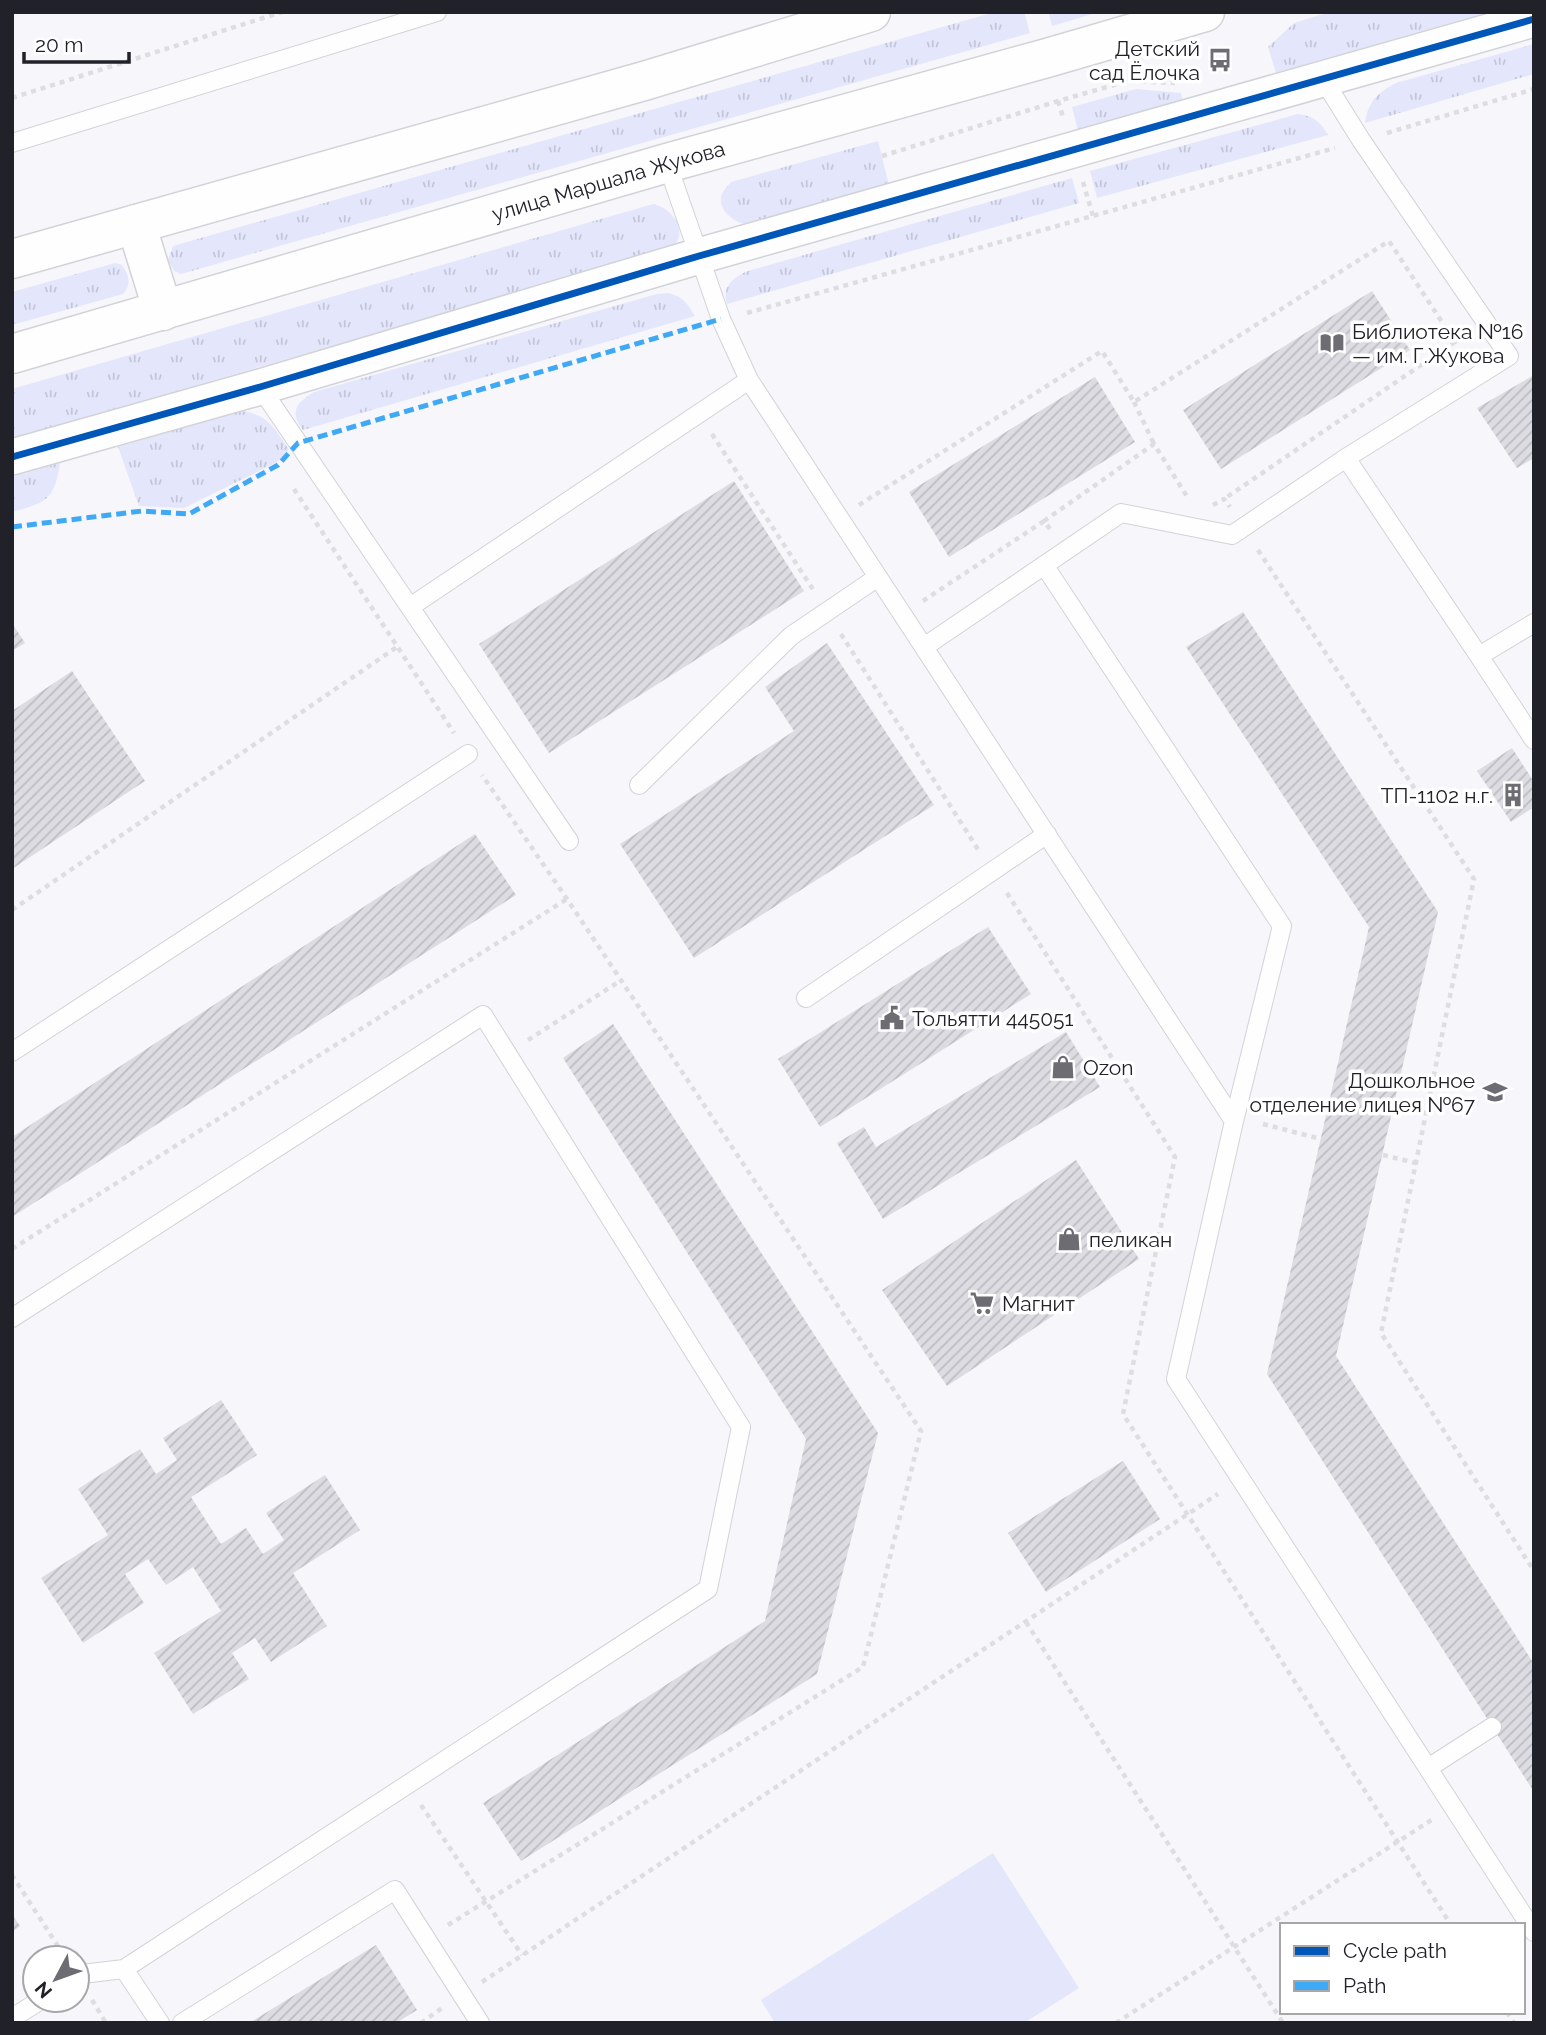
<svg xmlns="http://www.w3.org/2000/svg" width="1546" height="2035" viewBox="0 0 1546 2035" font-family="Raleway,sans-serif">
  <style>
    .grass { fill: url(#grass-tufts) }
    .pitch { fill: #e4e7fc }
    .building { fill: url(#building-hatch) }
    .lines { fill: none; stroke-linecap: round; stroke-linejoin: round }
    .lane-casing { stroke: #d2d3d8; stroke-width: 20 }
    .street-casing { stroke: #d2d3d8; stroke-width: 38 }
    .primary-casing { stroke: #d2d3d8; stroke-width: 41 }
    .path { stroke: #dedee1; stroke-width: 4.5; stroke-dasharray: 5 5; stroke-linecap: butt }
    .lane { stroke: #fefefe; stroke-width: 18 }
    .street { stroke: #fefefe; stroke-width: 35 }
    .primary { stroke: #fefefe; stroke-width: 38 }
    .quiet { stroke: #3fa9f5; stroke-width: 5; stroke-dasharray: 10 5; stroke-linecap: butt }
    .cycleway-casing { stroke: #fff; stroke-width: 11 }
    .cycleway { stroke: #0057b8; stroke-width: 7 }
    .labels { text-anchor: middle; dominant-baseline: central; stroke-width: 7; stroke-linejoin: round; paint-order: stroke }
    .poi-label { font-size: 21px; fill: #212229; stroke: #fff; text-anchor: start }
    .street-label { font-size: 21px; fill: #212229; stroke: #fff }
  </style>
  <defs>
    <pattern id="grass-tufts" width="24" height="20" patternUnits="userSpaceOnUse" patternTransform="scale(1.75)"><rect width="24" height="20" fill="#e4e7fc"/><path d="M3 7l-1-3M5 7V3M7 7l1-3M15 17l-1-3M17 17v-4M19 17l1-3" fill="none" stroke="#c3c6d8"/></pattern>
    <pattern id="building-hatch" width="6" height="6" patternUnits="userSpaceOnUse" patternTransform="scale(1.75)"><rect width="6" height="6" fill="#dcdce2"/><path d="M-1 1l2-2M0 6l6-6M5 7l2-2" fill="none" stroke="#bcbcc2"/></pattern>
  </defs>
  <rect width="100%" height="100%" fill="#f6f6fb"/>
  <path class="grass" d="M995,12H1024L1030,33L181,274L174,271L168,260L173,246Z
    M1048,12H1099L1052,26Z
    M1330,12H1489L1276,73L1268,47L1294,23Z
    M1534,44V74L1365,123C1368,102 1377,93 1396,83Z
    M1136,89L1181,93L1183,101L1078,131L1072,107Z
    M1298,114C1313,116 1320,121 1328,135L1097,198L1090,171Z
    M878,141L889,185L749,225C735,224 714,208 723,192C725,188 729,185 731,182Z
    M1072,178L1079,203L727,304C722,287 731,280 745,272Z
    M653,204C673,208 691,234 670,249L12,438V389Z
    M115,263L122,265C129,275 132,284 123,294L12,325V292Z
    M669,293C683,297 688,304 695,316L303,430C289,412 296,403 314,392L657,294Z
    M238,411C266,412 275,428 289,450L277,462L184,508L139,506L118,447Z
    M60,463C54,501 47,502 12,512V477Z"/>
  <path class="pitch" d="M993,1853L1079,1988L1024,2023H775L761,2000Z"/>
  <path class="building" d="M1372,291L1410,350L1221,469L1183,410Z
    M1534,375V458L1517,468L1477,408Z
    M1095,377L1135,442L949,557L909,492Z
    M734,481L804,591L549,753L479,644Z
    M1243,612L1438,912L1336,1356L1534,1664V1792L1267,1374L1369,927L1186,647Z
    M12,623L25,643L12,651Z
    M827,643L934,805L694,958L620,844L794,731L765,687Z
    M72,671L145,781L12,869V711Z
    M1512,748L1534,782V807L1511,822L1477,771Z
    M475,834L516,895L12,1217V1137Z
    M988,927L1031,994L820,1127L778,1059Z
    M613,1024L878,1433L817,1674L521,1861L483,1803L765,1621L806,1439L563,1058Z
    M1066,1032L1100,1087L883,1219L837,1143L864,1127L876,1147Z
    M1076,1160L1139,1259L947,1386L882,1290Z
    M221,1400L257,1455L191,1497L221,1544L246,1528L263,1554L284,1540L266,1513L325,1475L360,1530L293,1573L327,1626L271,1662L255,1638L232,1653L249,1679L193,1714L154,1653L221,1611L193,1567L166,1585L148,1559L125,1574L144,1603L83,1643L41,1578L108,1535L78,1489L140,1449L156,1474L177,1460L163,1438Z
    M1123,1461L1160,1519L1046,1592L1008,1533Z
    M12,1914L20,1926L12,1932Z
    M376,1945L417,2010L396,2023H249Z"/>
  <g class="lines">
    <g class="lane-casing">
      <path id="lane" d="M1323,79L1361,140L1509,356L1346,458L1479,656
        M12,143L437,12
        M667,163L721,319L749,380L1234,1121
        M260,387L569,841
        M1044,565L1282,926L1234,1121L1176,1379L1534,1932
        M410,607L749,380
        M1534,623L1479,656L1534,740
        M924,647L1121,513L1232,535L1346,458
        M639,785L791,636L878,577
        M806,998L1047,834
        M12,1052L468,754
        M12,1318L483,1015L741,1427L708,1589L124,1969L82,1974L77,1977
        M1428,1768L1492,1727
        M124,1969L160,2023
        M12,2018L41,2000
        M182,2023L395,1890L480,2023"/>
    </g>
    <g class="street-casing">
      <path id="street" d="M12,457L260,387L699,256L1534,19"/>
    </g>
    <g class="primary-casing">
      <g id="primary">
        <path d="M136,224L163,311"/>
        <path d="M12,259L644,81L871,12"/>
        <path id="s1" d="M12,354L667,163L1047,58L1205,12"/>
      </g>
    </g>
    <path class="path" d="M12,98L282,12
      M1058,101L1063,117
      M1387,133L1534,89
      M882,156L1058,101L1128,81L1175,83
      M1083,182L1093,216
      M747,313L1335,148
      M1134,402L1154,444
      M712,434L814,591
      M294,489L454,733
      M859,505L1102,351L1134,402L1389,241L1455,342L1224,499
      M1213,505L1224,499L1230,507
      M1044,521L1154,444L1188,498
      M1258,550L1474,879L1381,1333L1534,1571
      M923,601L1044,521L1050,529
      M841,634L979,851
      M1007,893L1175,1157L1123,1414L1451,1925
      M12,910L397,647
      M528,1040L620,981
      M1263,1124L1321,1139
      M1383,1155L1416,1163
      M12,1249L567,899
      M1026,1622L1283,2023
      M421,1805L522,1955
      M12,1875L63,1954
      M448,1925L863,1667L921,1431L567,899L482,775
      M482,1982L1218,1494
      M92,2000L106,2023
      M1507,2012L1514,2023
      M421,2023L442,2008
      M1116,2023L1433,1819"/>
    <use href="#lane" class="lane"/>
    <use href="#street" class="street"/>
    <use href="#primary" class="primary"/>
    <path class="quiet" d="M12,527L142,511L189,514L278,465L298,443L721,319"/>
    <g class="cycleway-casing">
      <path id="cycleway" d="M12,457L260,387L699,256L1534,19"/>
    </g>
    <use href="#cycleway" class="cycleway"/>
  </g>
  <defs>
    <g id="bus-bare" transform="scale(1.89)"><path d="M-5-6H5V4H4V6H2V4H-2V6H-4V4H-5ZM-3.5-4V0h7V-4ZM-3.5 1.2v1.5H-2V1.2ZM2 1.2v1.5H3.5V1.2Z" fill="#6c6c72" stroke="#fff" stroke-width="2.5" paint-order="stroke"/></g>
    <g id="library-bare" transform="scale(1.89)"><path d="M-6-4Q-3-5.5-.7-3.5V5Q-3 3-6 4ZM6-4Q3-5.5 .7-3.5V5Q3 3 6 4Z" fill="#6c6c72" stroke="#fff" stroke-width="2.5" paint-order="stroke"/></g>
    <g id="building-bare" transform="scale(1.89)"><path d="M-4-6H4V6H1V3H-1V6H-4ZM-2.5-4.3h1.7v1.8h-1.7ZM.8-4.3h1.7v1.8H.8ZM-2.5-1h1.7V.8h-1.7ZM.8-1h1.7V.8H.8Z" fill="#6c6c72" stroke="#fff" stroke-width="2.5" paint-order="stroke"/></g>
    <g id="civic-bare" transform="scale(1.89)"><path d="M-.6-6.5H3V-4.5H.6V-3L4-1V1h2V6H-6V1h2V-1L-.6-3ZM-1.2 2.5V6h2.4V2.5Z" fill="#6c6c72" stroke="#fff" stroke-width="2.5" paint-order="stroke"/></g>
    <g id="shop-bare" transform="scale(1.89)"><path d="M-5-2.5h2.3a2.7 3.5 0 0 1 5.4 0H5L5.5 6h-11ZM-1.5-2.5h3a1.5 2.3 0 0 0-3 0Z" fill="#6c6c72" stroke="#fff" stroke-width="2.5" paint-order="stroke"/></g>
    <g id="school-bare" transform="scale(1.89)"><path d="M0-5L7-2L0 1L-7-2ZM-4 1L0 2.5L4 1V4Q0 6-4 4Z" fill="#6c6c72" stroke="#fff" stroke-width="2.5" paint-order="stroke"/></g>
    <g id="supermarket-bare" transform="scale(1.89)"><path d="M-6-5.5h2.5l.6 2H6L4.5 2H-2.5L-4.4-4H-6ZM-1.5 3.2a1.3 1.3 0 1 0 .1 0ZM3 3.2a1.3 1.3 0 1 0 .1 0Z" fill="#6c6c72" stroke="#fff" stroke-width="2.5" paint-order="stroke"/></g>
  </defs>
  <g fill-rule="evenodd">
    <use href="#bus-bare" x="1220" y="60"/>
    <use href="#library-bare" x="1332" y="343"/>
    <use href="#building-bare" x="1513" y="795"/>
    <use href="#civic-bare" x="892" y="1018"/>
    <use href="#shop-bare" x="1063" y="1067"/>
    <use href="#school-bare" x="1495" y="1092"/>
    <use href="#shop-bare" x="1069" y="1239"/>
    <use href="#supermarket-bare" x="982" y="1303"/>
  </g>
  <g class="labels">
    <g class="poi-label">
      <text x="1200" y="48" text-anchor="end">Детский<tspan x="1200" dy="24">сад Ёлочка</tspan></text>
      <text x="1352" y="331">Библиотека №16<tspan x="1352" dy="24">— им. Г.Жукова</tspan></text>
      <text x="1493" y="795" text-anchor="end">ТП-1102 н.г.</text>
      <text x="912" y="1018">Тольятти 445051</text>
      <text x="1083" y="1067">Ozon</text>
      <text x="1475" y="1080" text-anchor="end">Дошкольное<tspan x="1475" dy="24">отделение лицея №67</tspan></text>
      <text x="1089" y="1239">пеликан</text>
      <text x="1002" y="1303">Магнит</text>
    </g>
    <g class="street-label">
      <text stroke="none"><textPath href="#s1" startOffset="621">улица Маршала Жукова</textPath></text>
    </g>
  </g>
  <rect width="1546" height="2035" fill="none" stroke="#212229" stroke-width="28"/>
  <rect x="1280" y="1923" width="245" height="91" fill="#ffffff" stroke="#a6a7a9" stroke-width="2"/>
  <rect x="1294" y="1946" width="35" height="10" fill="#0057b8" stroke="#a6a7a9" stroke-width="2"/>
  <text x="1343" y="1958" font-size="21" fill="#212229">Cycle path</text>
  <rect x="1294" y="1981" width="35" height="10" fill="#3fa9f5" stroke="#a6a7a9" stroke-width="2"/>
  <text x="1343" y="1993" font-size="21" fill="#212229">Path</text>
  <g transform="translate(56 1979) rotate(229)"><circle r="33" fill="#ffffff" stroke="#a6a7a9" stroke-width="2"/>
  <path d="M0-5L12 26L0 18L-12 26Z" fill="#6c6c72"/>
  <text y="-10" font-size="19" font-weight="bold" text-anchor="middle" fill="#212229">N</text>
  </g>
  <path d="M24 52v10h105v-10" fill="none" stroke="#212229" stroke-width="3.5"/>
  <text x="35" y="52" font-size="21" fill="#212229" stroke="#ffffff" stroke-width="5" paint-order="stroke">20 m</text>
</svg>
